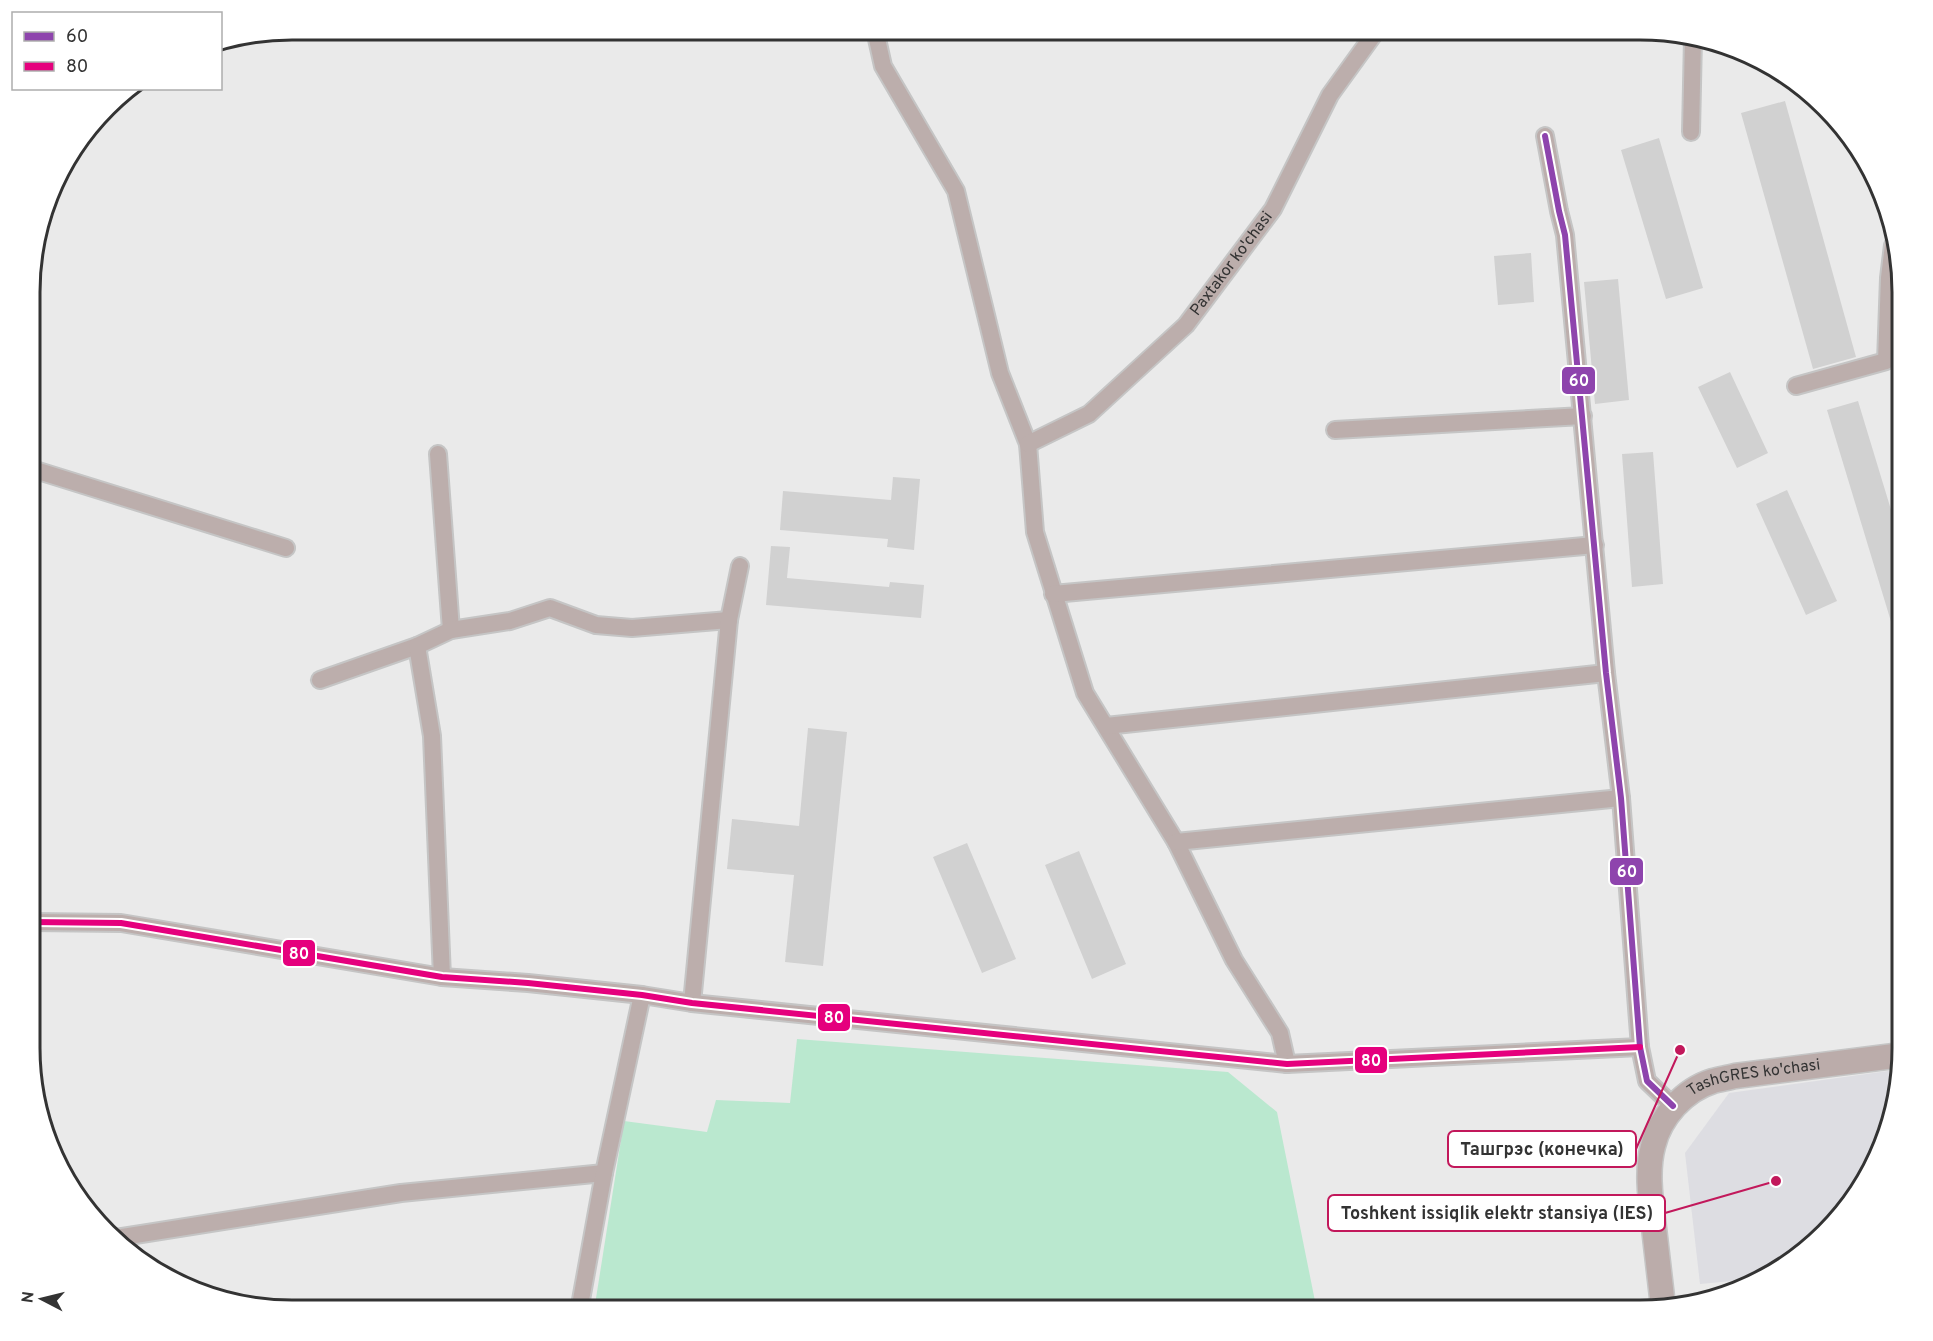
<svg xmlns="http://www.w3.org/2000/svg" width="1933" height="1341" viewBox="0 0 1933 1341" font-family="Overpass,sans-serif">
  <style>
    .built { fill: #dddde2 }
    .green { fill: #bae8cf }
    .building { fill: #d1d1d1 }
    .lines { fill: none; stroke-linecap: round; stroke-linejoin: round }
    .minor-casing { stroke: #c5c5c5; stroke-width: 20 }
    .secondary-casing { stroke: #c5c5c5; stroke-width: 27 }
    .minor { stroke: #bcaeac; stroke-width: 16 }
    .secondary { stroke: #bbacaa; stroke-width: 24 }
    .bus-1-casing { stroke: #fff; stroke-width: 10 }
    .bus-2-casing { stroke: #fff; stroke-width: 10 }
    .bus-1 { stroke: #8e44ad; stroke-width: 6 }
    .bus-2 { stroke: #e5007d; stroke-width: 6 }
    .labels { text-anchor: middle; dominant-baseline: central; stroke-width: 4.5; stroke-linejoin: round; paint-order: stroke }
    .street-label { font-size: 16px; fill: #333; stroke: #fff }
    .rim { fill: none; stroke: #333; stroke-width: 3 }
    .leader { fill: none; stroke: #c2185b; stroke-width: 2 }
    .callout-dot { fill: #c2185b; stroke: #fff; stroke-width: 2 }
    .callout { fill: #fff; stroke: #c2185b; stroke-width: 2 }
    .callout-label { font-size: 18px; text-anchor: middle; font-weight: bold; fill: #333 }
    .line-badge { stroke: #fff; stroke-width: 2 }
    .badge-label { font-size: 16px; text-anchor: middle; font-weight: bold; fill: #fff }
  </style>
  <rect width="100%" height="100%" fill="#eaeaea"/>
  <path class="built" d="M1902,1069L1889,1133L1849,1208L1765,1278L1700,1284L1685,1153L1729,1093Z"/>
  <path class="green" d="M797,1039L1228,1072L1277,1112L1317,1311H594L624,1121L707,1132L716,1100L790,1103Z"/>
  <path class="building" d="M1785,101L1856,357L1813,369L1741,113Z
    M1659,138L1703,288L1666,299L1621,150Z
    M1531,253L1534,302L1498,305L1494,256Z
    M1618,279L1629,400L1595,404L1584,282Z
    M1730,372L1768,453L1737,468L1698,387Z
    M1858,401L1902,546V647L1899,648L1827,410Z
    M1653,452L1663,584L1632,587L1622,454Z
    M893,477L920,479L914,550L887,547L888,539L780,530L783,491L891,500Z
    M1787,490L1837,601L1806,615L1756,504Z
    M771,546L790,547L787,578L889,587L890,582L924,585L921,618L766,605Z
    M808,728L847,732L823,966L785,962L794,875L727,869L732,819L799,826Z
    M967,843L1016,959L982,973L933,857Z
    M1079,851L1126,964L1092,979L1045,865Z"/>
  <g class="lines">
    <g class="minor-casing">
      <g id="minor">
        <path d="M875,30L883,66L956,191L1000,373L1028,444L1035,532L1085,693L1176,842L1234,960L1280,1033L1287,1064"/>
        <path d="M1691,132L1693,38"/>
        <path d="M1545,136L1559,211L1565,235L1606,673L1621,798L1640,1047L1647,1081L1673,1106"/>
        <path d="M1796,386L1886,361L1889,278L1893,245"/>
        <path d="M1335,430L1583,416"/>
        <path id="s1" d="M1028,444L1089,414L1186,325L1273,209L1330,95L1377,30"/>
        <path d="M438,454L451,630"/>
        <path d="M32,469L286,548"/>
        <path d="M1053,594L1595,545"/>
        <path d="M320,680L417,646"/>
        <path d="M1106,726L1606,673"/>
        <path d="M1176,842L1621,798"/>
        <path d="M32,922L121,923L442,977L528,983L642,995L692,1003L1287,1064L1640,1047"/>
        <path d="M442,977L432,736L417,646L451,630L510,621L550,608L596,625L632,628L729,620"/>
        <path d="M692,1003L729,620L740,566"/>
        <path d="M116,1238L401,1193L604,1173"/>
        <path d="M579,1311L604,1173L642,995"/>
      </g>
    </g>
    <g class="secondary-casing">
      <g id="secondary">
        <path id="s2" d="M1663,1306C1660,1280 1657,1254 1654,1228C1651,1202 1646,1172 1653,1146C1660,1117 1684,1090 1713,1081C1720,1079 1728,1078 1735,1076L1902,1055"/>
      </g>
    </g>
    <use href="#minor" class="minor"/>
    <use href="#secondary" class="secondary"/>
    <g class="bus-1-casing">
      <path id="bus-1" d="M1545,136L1559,211L1565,235L1606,673L1621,798L1640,1047L1647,1081L1673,1106"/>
    </g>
    <g class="bus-2-casing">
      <path id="bus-2" d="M32,922L121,923L442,977L528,983L642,995L692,1003L1287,1064L1640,1047"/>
    </g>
    <use href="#bus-1" class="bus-1"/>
    <use href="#bus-2" class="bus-2"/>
  </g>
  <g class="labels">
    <g class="street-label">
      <text stroke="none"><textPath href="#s1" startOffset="276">Paxtakor ko'chasi</textPath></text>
      <text stroke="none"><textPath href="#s2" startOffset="294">TashGRES ko'chasi</textPath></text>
    </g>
  </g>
  <path d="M0 0H1933V1341H0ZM292 40H1640A252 252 0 0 1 1892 292V1048A252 252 0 0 1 1640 1300H292A252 252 0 0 1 40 1048V292A252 252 0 0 1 292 40Z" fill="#fff" fill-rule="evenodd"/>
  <path class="rim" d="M292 40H1640A252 252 0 0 1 1892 292V1048A252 252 0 0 1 1640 1300H292A252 252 0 0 1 40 1048V292A252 252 0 0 1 292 40Z"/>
  <path class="leader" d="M1680 1050L1636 1149M1776 1181L1665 1213"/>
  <g class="callout-dot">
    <circle cx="1680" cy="1050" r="6"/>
    <circle cx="1776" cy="1181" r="6"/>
  </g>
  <g class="callout">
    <rect x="1448" y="1131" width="188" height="36" rx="6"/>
    <rect x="1328" y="1195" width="337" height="36" rx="6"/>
  </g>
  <g class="callout-label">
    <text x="1542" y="1155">Ташгрэс (конечка)</text>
    <text x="1497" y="1219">Toshkent issiqlik elektr stansiya (IES)</text>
  </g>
  <g class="line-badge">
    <rect x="1561" y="366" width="35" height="29" rx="6" fill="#8e44ad"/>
    <rect x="1609" y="857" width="35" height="29" rx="6" fill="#8e44ad"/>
    <rect x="282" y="939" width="34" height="28" rx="6" fill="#e5007d"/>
    <rect x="817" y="1003" width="34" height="29" rx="6" fill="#e5007d"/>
    <rect x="1354" y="1046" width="34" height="28" rx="6" fill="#e5007d"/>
  </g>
  <g class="badge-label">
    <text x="1579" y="386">60</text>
    <text x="1627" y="877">60</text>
    <text x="299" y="959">80</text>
    <text x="834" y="1023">80</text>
    <text x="1371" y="1066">80</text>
  </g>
  <rect x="12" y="12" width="210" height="78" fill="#ffffff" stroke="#adadad" stroke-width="1.5"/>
  <rect x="24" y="32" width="30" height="9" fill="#8e44ad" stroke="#adadad" stroke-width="1.5"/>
  <text x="66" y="42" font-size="18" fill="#333333">60</text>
  <rect x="24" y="62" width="30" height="9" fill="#e5007d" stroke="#adadad" stroke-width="1.5"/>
  <text x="66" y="72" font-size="18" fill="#333333">80</text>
  <g transform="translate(42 1299) rotate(277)" stroke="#ffffff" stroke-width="4.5" paint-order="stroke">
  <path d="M0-4.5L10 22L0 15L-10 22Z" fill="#333333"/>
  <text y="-9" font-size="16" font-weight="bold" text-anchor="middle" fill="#333333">N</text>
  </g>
</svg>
